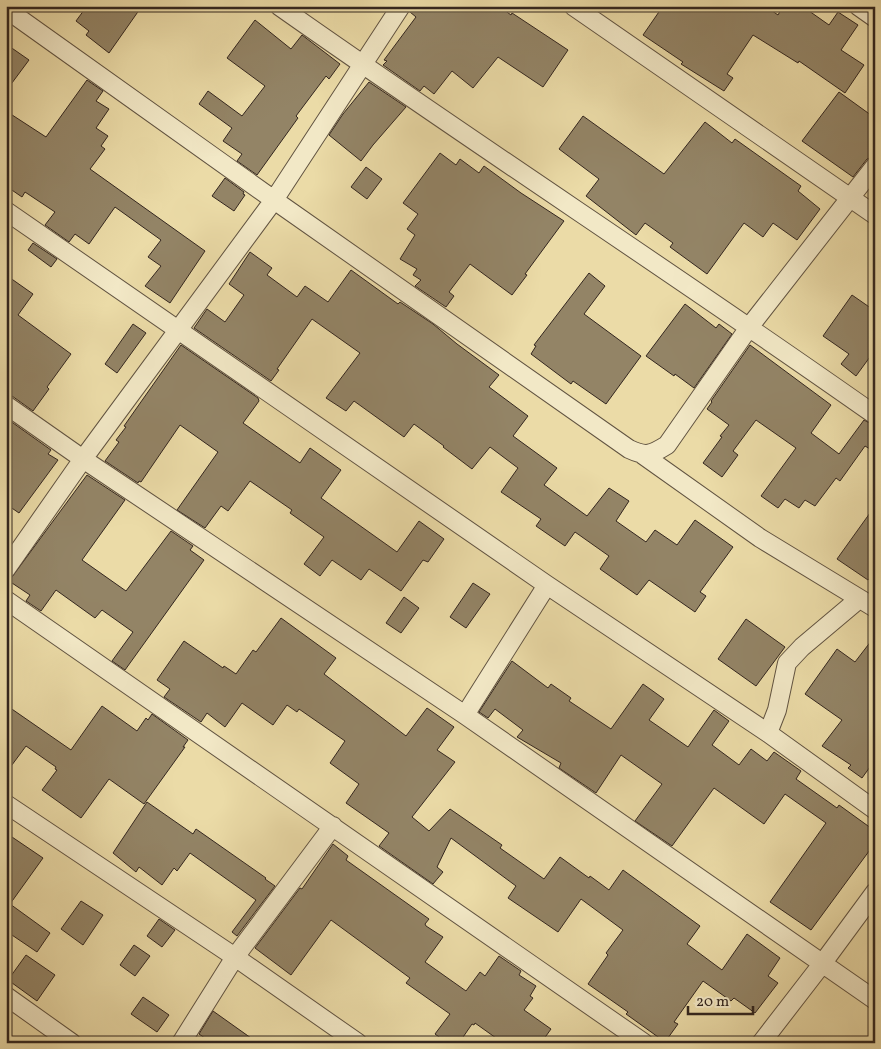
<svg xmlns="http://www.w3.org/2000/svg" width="881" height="1049" viewBox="0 0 881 1049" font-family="Vollkorn,serif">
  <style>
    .building { fill: #938466; stroke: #33261f }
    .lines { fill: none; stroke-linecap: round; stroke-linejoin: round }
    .minor-casing { stroke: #615341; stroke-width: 20 }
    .minor { stroke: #f2e8c6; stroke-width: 18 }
  </style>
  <rect width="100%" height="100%" fill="#ebdba7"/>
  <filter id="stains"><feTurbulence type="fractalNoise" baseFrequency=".004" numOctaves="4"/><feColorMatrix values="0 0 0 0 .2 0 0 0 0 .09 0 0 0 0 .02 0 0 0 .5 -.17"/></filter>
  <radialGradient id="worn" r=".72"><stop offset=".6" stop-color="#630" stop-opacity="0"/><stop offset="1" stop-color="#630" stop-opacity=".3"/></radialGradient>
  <path class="building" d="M87,6H142L109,53L86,35L89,31L76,21Z
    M412,6H499L511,15L512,13L568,50L543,87L498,57L473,88L452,71L434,94L424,86L420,91L383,65L387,61L384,60L416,17L410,12Z
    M663,6H765L778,15L783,6H802L829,25L838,12L858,25L841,50L864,65L845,93L799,61L798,63L753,35L727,74L733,78L724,91L681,64L683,62L643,35Z
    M255,20L291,49L302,35L340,64L329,79L326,76L296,116L298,118L257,175L237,161L242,154L223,141L232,128L199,104L208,91L242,116L265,86L227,58Z
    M6,44L29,60L6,91Z
    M87,80L103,91L96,101L109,109L96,128L108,136L101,146L105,149L90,169L205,251L170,303L145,286L161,266L148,257L161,240L115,207L89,244L75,234L69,242L45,225L55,212L25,192L22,197L6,186V111L46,137Z
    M369,82L406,107L373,145L361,161L329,135L343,114Z
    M839,92L875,118V156L867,159L853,177L802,141Z
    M583,116L664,174L705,122L732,143L735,139L801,186L798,191L820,209L797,240L773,223L763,237L744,223L707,274L670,247L673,243L645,223L636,235L586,196L599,179L559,149Z
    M440,153L456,165L460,159L479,173L484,166L521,193L564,221L525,274L527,275L512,295L470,264L449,292L454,296L446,307L415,286L421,280L413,275L417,269L400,259L415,235L407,229L418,214L403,203Z
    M366,167L382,179L367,199L351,187Z
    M225,178L244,192L243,194L245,195L234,211L212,196Z
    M33,243L57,259L51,267L28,250Z
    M250,252L272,268L267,275L297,297L305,286L328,302L351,270L398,304L400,302L433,324L457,344L499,375L489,387L528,416L513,436L557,468L544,485L587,516L609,488L629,501L616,521L646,542L655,530L677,545L695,520L733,547L700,592L706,596L695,612L649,580L637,595L600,569L609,556L575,532L565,546L536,526L541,519L501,492L518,468L490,447L472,469L443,447L444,446L414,424L404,437L354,401L346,411L326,398L360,353L312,319L277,369L279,370L271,381L194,328L207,309L225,322L244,295L229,284Z
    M589,273L605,286L584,314L641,356L606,404L573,381L571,384L531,354L536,346L534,345Z
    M6,275L33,294L18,315L71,354L47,387L49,389L33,411L12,396L6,394Z
    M852,295L875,311V350L856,376L841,364L849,354L823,336Z
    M685,304L716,328L719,324L732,334L694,388L675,374L674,376L646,356Z
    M133,324L146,333L117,373L105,364Z
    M181,345L258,398L259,401L243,423L300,463L310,448L341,470L321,498L397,552L419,521L444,539L428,562L423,560L401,591L369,569L361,580L332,560L320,576L304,564L324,537L290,513L292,510L250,481L228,511L221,506L205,528L177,510L218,452L180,425L141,482L139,481L138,483L105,461L119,442L116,440L126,427L124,426Z
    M750,345L831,405L811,433L839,454L864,420L875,426V452L865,446L840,481L836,478L815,506L805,500L799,508L785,499L778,508L761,496L796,448L756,420L733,451L738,455L722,477L703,463L722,437L720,436L729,425L707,409L712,402L711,401Z
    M6,418L51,450L48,454L58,460L19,513L6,504Z
    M87,475L125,500L82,560L126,591L171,531L193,546L190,550L204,560L125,670L112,661L133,632L102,610L95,618L56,590L41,611L26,601L30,595L9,581Z
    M875,506V572L868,580L837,559Z
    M473,583L490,594L466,628L450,617Z
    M404,597L419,608L401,633L386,623Z
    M281,618L336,658L324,674L406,736L427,708L454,727L437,750L455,762L412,817L429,831L450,809L502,845L500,848L544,879L560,857L589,878L590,876L609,890L623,870L700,926L687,944L722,970L747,934L780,958L768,976L778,983L755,1013L734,998L731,1001L703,981L674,1022L678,1024L665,1042L626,1014L628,1012L588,984L608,955L606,953L623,930L581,899L558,932L508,898L516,886L451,838L437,867L443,872L433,884L379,846L389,833L346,803L359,784L330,763L345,741L299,709L297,712L287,705L273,725L242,703L225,727L207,713L201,722L164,697L170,689L157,680L184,641L223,668L224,666L236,674L253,650L256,652Z
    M746,619L785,647L756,686L718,659Z
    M875,636V760L862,778L848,768L851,765L822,746L842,720L805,694L837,649L855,662Z
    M512,661L548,688L551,684L571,698L569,701L611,729L643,684L664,699L649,720L688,747L714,710L729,721L712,745L739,765L751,749L767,761L774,752L801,771L796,779L837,808L839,805L875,831V843L811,930L770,902L826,823L785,794L764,824L714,788L672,846L635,821L662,784L621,755L596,793L559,768L561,763L517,737L523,730L495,709L488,718L479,712Z
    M6,705L71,750L102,706L137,731L146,718L148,720L152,714L188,740L183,747H185L144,804L109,779L81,818L42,790L57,770L55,769L56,767L26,746L6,773Z
    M147,802L193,834L196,829L266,878L265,879L275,886L237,936L232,932L256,900L190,853L177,871L174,868L162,885L139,867L136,872L113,853Z
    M12,837L43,858L10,904L50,933L37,952L6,931V845Z
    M333,844L348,856L346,860L429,919L425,924L426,926L443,937L425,962L466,991L480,972L485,976L499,956L521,971L519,975L536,986L530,996L533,998L524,1010L551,1029L541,1043H503L475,1023L474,1025L472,1024L459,1043H447L435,1034L450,1014L406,983L410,978L331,920L291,975L255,948L300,888L302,889Z
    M81,901L103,915L83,945L61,929Z
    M159,919L175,930L162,947L147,936Z
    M134,945L150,956L135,976L120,965Z
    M26,955L55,975L37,1001L8,980Z
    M143,997L169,1015L157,1032L131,1014Z
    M213,1011L258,1043H212L199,1034Z"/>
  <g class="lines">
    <g class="minor-casing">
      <path id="minor" d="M279,6C476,145 678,276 875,415
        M573,6L875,215
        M858,6L875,18
        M6,9L274,200L629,449C646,457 651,455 667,445L750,326L875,166
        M6,211L547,585L768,733L875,810
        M6,405L83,459L465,715L875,1000
        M643,455L760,538L875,608
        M6,569L83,459L274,200L401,6
        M6,600L644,1043
        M465,715L547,585
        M768,733L777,710L787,663L802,647L859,599
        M6,804L235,957L358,1043
        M6,996L72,1043
        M181,1043L235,957L333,826
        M761,1043L822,964L875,892"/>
    </g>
    <use href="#minor" class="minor"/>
  </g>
  <rect width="881" height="1049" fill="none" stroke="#ebdba7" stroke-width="25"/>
  <rect x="8" y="8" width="866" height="1034" fill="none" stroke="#33261f" stroke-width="2.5"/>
  <rect x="12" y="12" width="856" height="1024" fill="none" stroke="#33261f"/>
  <path d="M688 1006v8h65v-8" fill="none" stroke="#33261f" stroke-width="2.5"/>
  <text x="696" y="1006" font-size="15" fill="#33261f" stroke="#f2e8c6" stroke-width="4" paint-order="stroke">20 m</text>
  <rect width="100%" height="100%" filter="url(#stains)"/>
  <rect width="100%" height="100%" fill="url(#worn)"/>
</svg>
